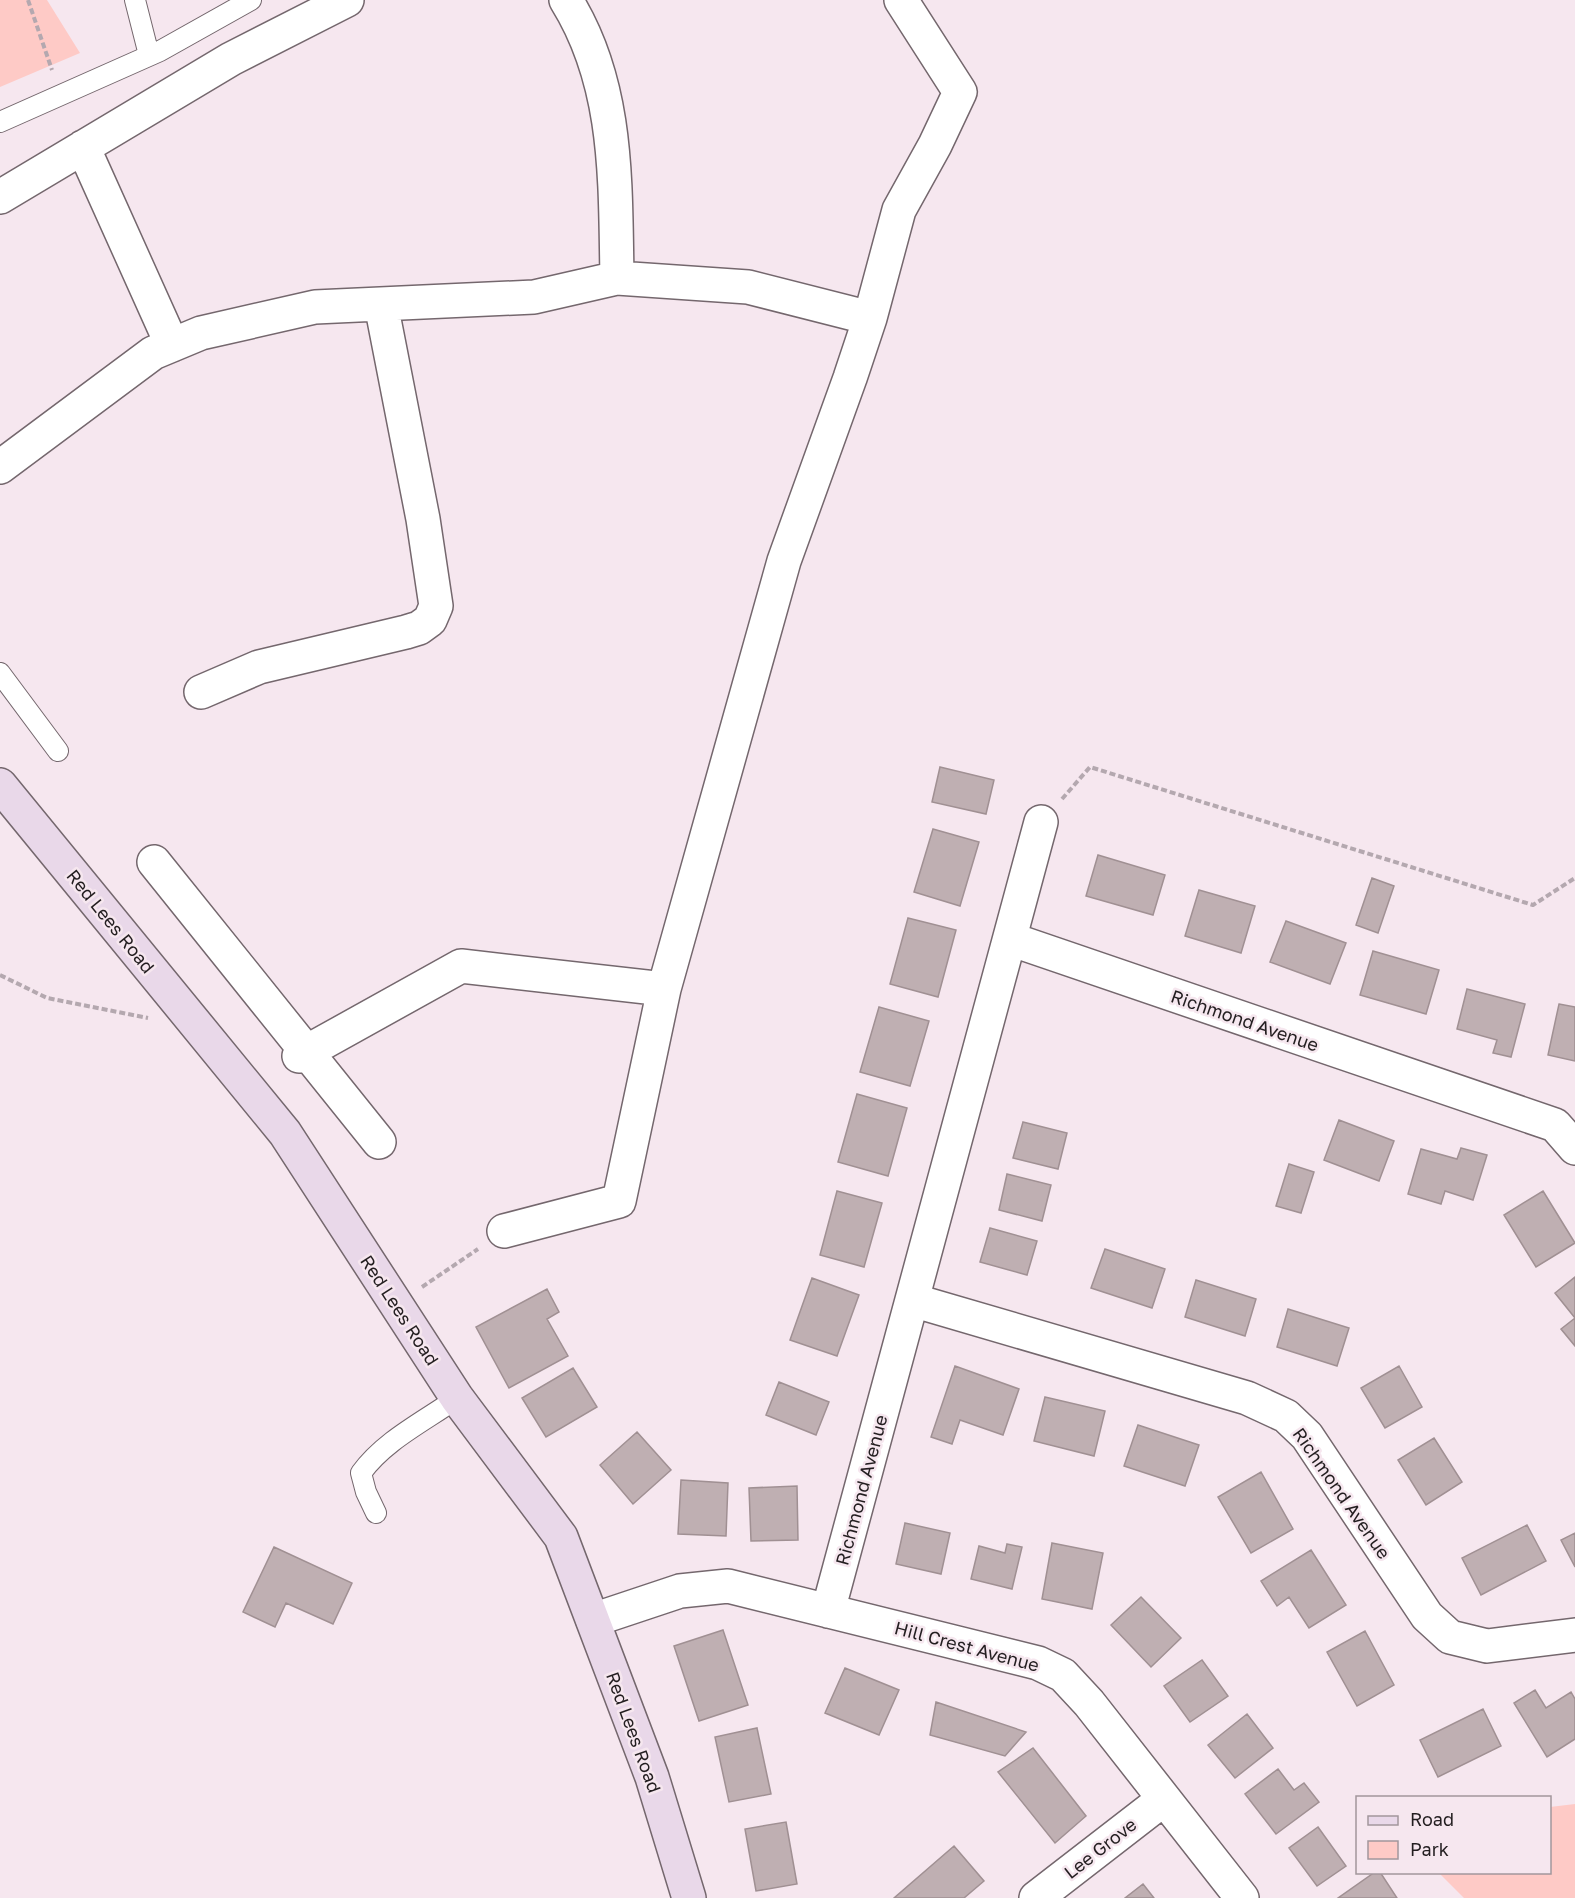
<svg xmlns="http://www.w3.org/2000/svg" width="1575" height="1898" viewBox="0 0 1575 1898" font-family="'Golos Text',sans-serif">
  <style>
    .green { fill: #fecac6 }
    .building { fill: #bfafb2; stroke: #a09093; stroke-width: 1.5 }
    .lines { fill: none; stroke-linecap: round; stroke-linejoin: round }
    .lane-casing { stroke: #74676d; stroke-width: 22 }
    .street-casing { stroke: #74676d; stroke-width: 36 }
    .secondary-casing { stroke: #74676d; stroke-width: 36 }
    .path { stroke: #b4a8af; stroke-width: 4; stroke-dasharray: 6 3; stroke-linecap: butt }
    .lane { stroke: #fff; stroke-width: 20 }
    .street { stroke: #fff; stroke-width: 33 }
    .secondary { stroke: #e9d8e9; stroke-width: 33 }
    .labels { text-anchor: middle; dominant-baseline: central; stroke-width: 5; stroke-linejoin: round; paint-order: stroke }
    .street-label { font-size: 18px; fill: #231e20; stroke: #f6e7ef }
  </style>
  <rect width="100%" height="100%" fill="#f6e7ef"/>
  <path class="green" d="M0,0H47L80,53L0,87Z
    M1575,1804V1898H1464L1439,1873L1550,1872V1807Z"/>
  <path class="building" d="M940,767L994,780L986,814L932,802Z
    M933,829L979,842L960,906L914,892Z
    M1098,855L1165,875L1153,915L1086,896Z
    M1372,878L1394,886L1378,933L1356,925Z
    M1199,890L1255,906L1241,953L1185,936Z
    M908,918L956,930L938,997L890,984Z
    M1286,921L1346,943L1330,984L1270,962Z
    M1373,951L1439,970L1426,1014L1360,995Z
    M1467,989L1525,1004L1511,1057L1493,1053L1497,1040L1457,1029Z
    M1559,1004L1575,1007V1061L1548,1055Z
    M879,1007L929,1021L910,1086L860,1072Z
    M857,1094L907,1108L888,1176L838,1162Z
    M1339,1120L1394,1141L1379,1181L1324,1160Z
    M1023,1122L1067,1133L1058,1169L1013,1158Z
    M1461,1148L1487,1155L1473,1200L1445,1191L1441,1204L1408,1194L1421,1149L1457,1159Z
    M1289,1164L1314,1172L1301,1213L1276,1206Z
    M1007,1174L1051,1185L1042,1221L999,1210Z
    M837,1191L882,1203L864,1267L820,1255Z
    M1543,1191L1575,1243L1536,1267L1504,1215Z
    M990,1228L1037,1241L1027,1275L980,1262Z
    M1105,1249L1165,1269L1152,1308L1091,1288Z
    M1575,1277V1346L1561,1329L1575,1318L1555,1293Z
    M812,1278L859,1295L837,1356L790,1340Z
    M1196,1280L1256,1299L1245,1336L1185,1317Z
    M547,1289L559,1312L547,1319L568,1356L509,1388L476,1327Z
    M1288,1309L1349,1328L1337,1366L1277,1347Z
    M955,1366L1019,1389L1003,1435L960,1420L952,1444L931,1437Z
    M1399,1366L1422,1407L1385,1428L1361,1388Z
    M573,1368L597,1407L546,1437L522,1398Z
    M779,1382L829,1402L816,1435L766,1415Z
    M1045,1397L1105,1411L1094,1456L1034,1441Z
    M1138,1425L1199,1445L1185,1486L1124,1466Z
    M637,1432L671,1470L633,1504L600,1465Z
    M1434,1438L1462,1482L1426,1505L1398,1460Z
    M1261,1472L1293,1529L1251,1553L1218,1497Z
    M681,1480L728,1483L726,1536L678,1534Z
    M797,1486L798,1540L751,1541L749,1488Z
    M905,1523L950,1533L941,1574L896,1564Z
    M1527,1525L1546,1561L1481,1595L1462,1558Z
    M1575,1533V1567L1561,1540Z
    M1052,1543L1103,1553L1092,1609L1042,1599Z
    M1007,1544L1022,1547L1012,1589L971,1579L979,1546L1005,1553Z
    M274,1547L352,1583L333,1624L286,1603L275,1627L243,1612Z
    M1311,1550L1346,1605L1309,1628L1289,1597L1277,1606L1261,1581Z
    M1141,1597L1181,1638L1151,1667L1111,1625Z
    M723,1630L748,1705L699,1721L674,1646Z
    M1365,1631L1394,1685L1357,1706L1327,1652Z
    M1202,1660L1228,1696L1190,1722L1164,1686Z
    M845,1668L899,1690L879,1735L825,1713Z
    M1535,1690L1546,1708L1571,1692L1575,1699V1739L1547,1757L1514,1703Z
    M936,1702L1026,1732L1005,1756L930,1735Z
    M1483,1709L1501,1746L1438,1777L1420,1740Z
    M1247,1714L1273,1748L1235,1778L1208,1745Z
    M757,1728L771,1794L729,1802L715,1737Z
    M1033,1748L1086,1816L1055,1843L998,1772Z
    M1278,1769L1294,1790L1304,1783L1319,1802L1276,1834L1245,1794Z
    M786,1822L797,1884L756,1891L745,1829Z
    M1318,1827L1346,1866L1317,1886L1289,1848Z
    M954,1846L984,1881L964,1898H894Z
    M1375,1872H1380L1397,1898H1338Z
    M1143,1884L1154,1898H1125Z"/>
  <g class="lines">
    <g class="lane-casing">
      <path id="lane" d="M135,0L149,55
        M0,122L160,51L251,0
        M0,673L58,751
        M376,1513L366,1492L361,1473C385,1440 425,1421 457,1398"/>
    </g>
    <g class="street-casing">
      <path id="street" d="M566,0C619,85 615,182 617,278
        M83,147L172,345
        M0,197L231,59L347,0
        M0,467L153,353L201,333L315,307L534,297L617,278L748,287L870,318
        M201,692L259,667L406,632L419,628L430,620L436,606L423,519L381,304
        M154,862L379,1142
        M1010,939L1555,1125L1575,1148
        M299,1056L461,966L664,989
        M504,1231L619,1201L664,989L784,561L850,378L870,318L899,210L935,145L960,92L901,0
        M912,1300L1247,1398L1286,1416L1307,1436L1427,1616L1450,1637L1487,1646L1575,1635
        M828,1611L1041,822
        M593,1620L680,1591L728,1586L1038,1663L1063,1675L1089,1703L1242,1898
        M1036,1898L1164,1799"/>
    </g>
    <g class="secondary-casing">
      <path id="secondary" d="M0,785L285,1133L457,1398L561,1537L652,1777L689,1898"/>
    </g>
    <path class="path" d="M28,0L52,70
      M1062,799L1090,767L1533,905L1575,878
      M0,975L47,998L148,1018
      M422,1287L478,1249"/>
    <use href="#lane" class="lane"/>
    <use href="#street" class="street"/>
    <use href="#secondary" class="secondary"/>
  </g>
  <g class="labels">
    <g class="street-label">
      <text transform="translate(111 921) rotate(51)">Red Lees Road</text>
      <text transform="translate(1245 1020) rotate(19)">Richmond Avenue</text>
      <text transform="translate(400 1310) rotate(57)">Red Lees Road</text>
      <text transform="translate(861 1490) rotate(-75)">Richmond Avenue</text>
      <text transform="translate(1342 1493) rotate(55)">Richmond Avenue</text>
      <text transform="translate(967 1646) rotate(15)">Hill Crest Avenue</text>
      <text transform="translate(634 1732) rotate(70)">Red Lees Road</text>
      <text transform="translate(1100 1848) rotate(-38)">Lee Grove</text>
    </g>
  </g>
  <rect x="1356" y="1796" width="195" height="78" fill="#f6e7ef" stroke="#a2979c" stroke-width="1.5"/>
  <rect x="1368" y="1816" width="30" height="9" fill="#e9d8e9" stroke="#a2979c" stroke-width="1.5"/>
  <text x="1410" y="1826" font-size="18" fill="#231e20">Road</text>
  <rect x="1368" y="1841" width="30" height="18" fill="#fecac6" stroke="#a2979c" stroke-width="1.5"/>
  <text x="1410" y="1856" font-size="18" fill="#231e20">Park</text>
</svg>
